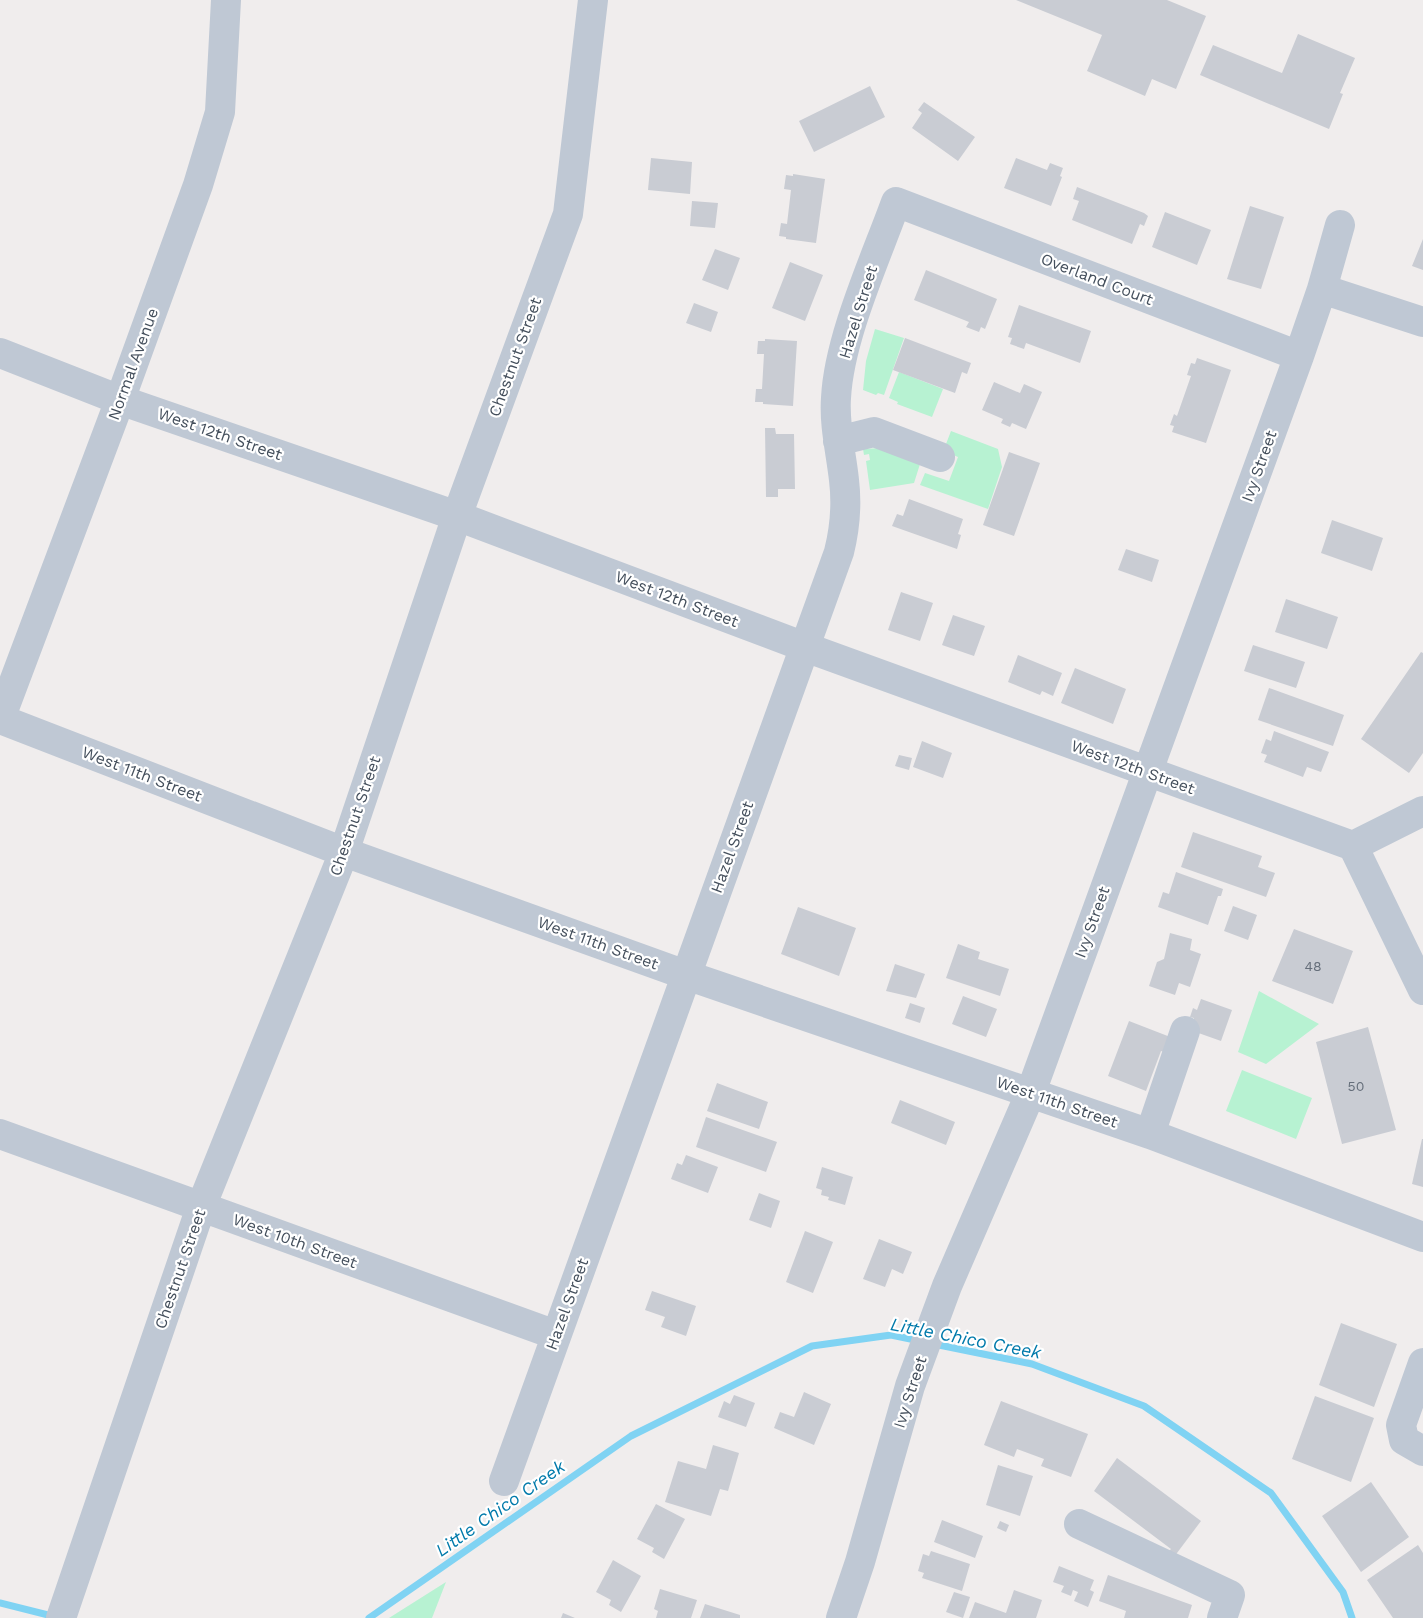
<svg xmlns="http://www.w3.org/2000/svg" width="1423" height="1618" viewBox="0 0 1423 1618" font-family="'Work Sans',sans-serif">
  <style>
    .green { fill: #b7f2d2 }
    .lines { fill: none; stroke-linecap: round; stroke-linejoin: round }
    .stream { stroke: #80d3f3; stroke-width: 7 }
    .building { fill: #c9ccd3 }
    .minor { stroke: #bfc8d4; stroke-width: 30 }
    .labels { text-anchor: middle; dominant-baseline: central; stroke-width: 4.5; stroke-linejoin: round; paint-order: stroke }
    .number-label { font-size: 14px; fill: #656e7a }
    .street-label { font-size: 16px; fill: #444f5c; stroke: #fff }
    .water-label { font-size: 18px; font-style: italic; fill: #017aab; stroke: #fff }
  </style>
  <rect width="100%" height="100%" fill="#f0eded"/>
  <path class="green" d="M875,329L904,338L884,395L878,393L876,395L863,390L866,361Z
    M899,372L943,389L932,417L897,404L898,402L889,398Z
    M951,431L998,449L1002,467L988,509L920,485L925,473L949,481L958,457L951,454L946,444Z
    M881,448L920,464L914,483L870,490L866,461L870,460L869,454L864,455L863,449Z
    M1259,991L1319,1024L1266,1064L1238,1052Z
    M1242,1070L1312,1098L1296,1139L1226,1111Z
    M446,1582L432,1618H389Z"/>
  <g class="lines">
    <path class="stream" d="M934,1344L1032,1364L1144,1406L1271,1493L1343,1592L1352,1618
      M0,1603L56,1617
      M369,1618L631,1436L812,1346L891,1335L920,1341"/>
  </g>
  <path class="building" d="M1016,0H1167L1206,16L1176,89L1152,79L1145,96L1087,71L1102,35Z
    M1298,34L1355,58L1340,93L1343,94L1329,129L1200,75L1213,45L1282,73Z
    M870,86L885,117L814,152L799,121Z
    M924,102L975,137L958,161L912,128L922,113L918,110Z
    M651,158L692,162L690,194L648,190Z
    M1016,158L1047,170L1050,163L1063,168L1060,176L1062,177L1051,206L1004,188Z
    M793,174L825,179L816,243L786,239V237L779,236L781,223L787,224L791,190L784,189L786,175L793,176Z
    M1077,187L1144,213L1148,216L1144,226L1140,224L1132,244L1072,220L1079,201L1073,199Z
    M692,201L718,203L715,228L690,226Z
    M1250,206L1284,217L1261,289L1227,279Z
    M1165,212L1211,230L1197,265L1152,247Z
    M1423,239V270L1412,266Z
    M715,249L740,258L728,290L702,280Z
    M790,262L823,275L805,321L772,308Z
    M926,270L997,299L985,329L981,327L979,332L966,327L969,322L914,300Z
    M694,303L718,312L711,332L686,323Z
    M1019,305L1091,331L1080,363L1026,343L1024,349L1010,344L1012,338L1008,337Z
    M905,338L971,363L967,374L962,372L955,393L893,370Z
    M765,339L797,341L793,406L763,404V402H755L756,389H762L764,354H757L758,341H765Z
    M1197,358L1231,370L1206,443L1172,432L1174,426L1170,425L1174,414L1177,416L1191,376L1187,375L1191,363L1195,364Z
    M994,382L1020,393L1024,384L1042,392L1026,429L1012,423L1010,427L1001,423L1003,419L982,410Z
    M765,428H775L776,434H794L795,489H778V497H766Z
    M1009,452L1040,463L1014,536L983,525Z
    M909,499L963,519L958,534L961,535L957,549L892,526L897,514L903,516Z
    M1332,520L1383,538L1372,571L1321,553Z
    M1126,549L1159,560L1152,582L1118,570Z
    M901,592L933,603L920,641L888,630Z
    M1286,599L1338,617L1327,649L1275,632Z
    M953,615L985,626L974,656L942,645Z
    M1253,645L1305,662L1296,688L1244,671Z
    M1421,652L1423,653V753L1409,773L1361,739Z
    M1018,655L1062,673L1053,696L1042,691L1040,695L1008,682Z
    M1075,668L1126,689L1113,724L1061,703Z
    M1269,688L1344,715L1333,746L1258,720Z
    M1274,731L1329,752L1321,772L1307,767L1303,777L1264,762L1267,755L1261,753L1266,739L1271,741Z
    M922,741L952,753L943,778L913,767Z
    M899,755L912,758L909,770L895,766Z
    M1193,832L1262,856L1258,867L1275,873L1266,897L1181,867Z
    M1176,872L1223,889L1221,896H1218L1208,925L1158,907L1163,892L1169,894Z
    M1233,906L1257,915L1248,940L1224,931Z
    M798,907L856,928L839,976L781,954Z
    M1294,929L1353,951L1333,1004L1272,981Z
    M1170,933L1192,939L1190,950L1201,954L1190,987L1179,983L1175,995L1149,986L1157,962L1164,959Z
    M958,944L980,952L978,959L1009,969L1000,996L946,978Z
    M895,964L925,974L916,998L886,991Z
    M963,996L997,1009L986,1037L952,1024Z
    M1201,999L1232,1010L1221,1041L1190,1030L1194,1018L1190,1017L1193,1008L1197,1010Z
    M910,1003L925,1008L920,1023L905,1018Z
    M1129,1021L1178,1040L1172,1055L1161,1051L1146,1091L1108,1076Z
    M1368,1027L1396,1130L1342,1144L1316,1042Z
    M717,1083L768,1102L759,1129L707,1111Z
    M900,1100L955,1122L946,1145L891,1123Z
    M706,1117L777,1142L766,1172L696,1147Z
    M1422,1139H1423V1187L1412,1184Z
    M686,1155L718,1167L708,1193L671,1179L677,1163L682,1165Z
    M822,1167L853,1177L845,1205L828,1200L829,1197L821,1195L822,1190L816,1188Z
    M759,1193L780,1201L771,1228L749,1220Z
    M805,1231L833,1242L813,1293L786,1282Z
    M879,1239L912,1252L903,1274L892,1269L885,1287L863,1279Z
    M652,1291L696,1306L686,1336L661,1327L665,1317L645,1310Z
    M1341,1323L1397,1344L1374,1407L1319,1385Z
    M804,1392L831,1404L814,1445L774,1428L780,1412L794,1417Z
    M734,1395L755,1403L746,1427L718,1417L724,1401L730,1404Z
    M1315,1396L1374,1418L1351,1482L1292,1459Z
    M1001,1401L1088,1434L1071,1477L1041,1466L1044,1459L1017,1449L1014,1457L984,1445Z
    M713,1445L739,1453L728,1491L720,1489L711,1516L665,1502L678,1461L706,1469Z
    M1117,1458L1201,1521L1174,1557L1168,1552L1171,1549L1094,1491Z
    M998,1465L1033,1476L1020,1516L986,1505Z
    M1371,1482L1409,1537L1361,1572L1322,1516Z
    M656,1504L685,1519L664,1559L652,1552L654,1548L637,1539Z
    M942,1520L983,1536L975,1558L934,1542Z
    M1000,1521L1009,1525L1006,1532L997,1528Z
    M1418,1545L1423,1553V1618H1393L1367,1580Z
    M931,1551L970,1564L962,1591L922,1578L924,1573L918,1571L923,1554L929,1556Z
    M613,1560L641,1576L621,1612L609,1605L611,1600L596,1592Z
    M1059,1566L1094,1580L1090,1590L1094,1592L1088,1607L1074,1601L1078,1592L1073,1590L1071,1596L1061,1592L1064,1586L1053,1582Z
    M1108,1575L1192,1605L1188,1618H1124L1126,1611L1099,1601Z
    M660,1589L697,1600L691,1618H656L658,1611L654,1609Z
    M1014,1590L1042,1600L1036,1618H969L975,1602L1006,1613Z
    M954,1592L970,1597L963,1618L946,1612Z
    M705,1604L740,1615V1618H700Z
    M563,1613L575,1618H561Z"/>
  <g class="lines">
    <path class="minor" d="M1322,289L1423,322
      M0,353L120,400L457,516L805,647L1353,846
      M838,441L874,432L940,457
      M0,719L344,852L686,975L1150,1134L1423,1237
      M0,719L120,400L198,185L220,112L226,0
      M1353,846L1423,990
      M1353,846L1423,811
      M0,1134L556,1335
      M1150,1134L1185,1031
      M1423,1363L1401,1425L1404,1440L1423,1451
      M504,1481L839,552C845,528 847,505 844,480C841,452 834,426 836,398C839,338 875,260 896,202L1299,356
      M1079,1524L1230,1595L1222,1618
      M61,1618L201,1207L344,852L457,516L568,214L593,0
      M841,1618L860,1562L910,1386L947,1286L1031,1092L1299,356L1322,289L1340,225"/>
  </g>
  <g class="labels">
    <g class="number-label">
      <text x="1313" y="966">48</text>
      <text x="1356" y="1086">50</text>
    </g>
    <g class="street-label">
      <text transform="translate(1097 279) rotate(21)">Overland Court</text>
      <text transform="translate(858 312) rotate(-73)">Hazel Street</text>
      <text transform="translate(515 357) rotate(-70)">Chestnut Street</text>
      <text transform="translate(133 364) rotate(-70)">Normal Avenue</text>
      <text transform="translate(220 434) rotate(19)">West 12th Street</text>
      <text transform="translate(1259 466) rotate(-70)">Ivy Street</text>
      <text transform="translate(677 599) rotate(21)">West 12th Street</text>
      <text transform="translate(1133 767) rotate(20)">West 12th Street</text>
      <text transform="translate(142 774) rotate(21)">West 11th Street</text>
      <text transform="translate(355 816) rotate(-71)">Chestnut Street</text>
      <text transform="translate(732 847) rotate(-70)">Hazel Street</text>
      <text transform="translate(1092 922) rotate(-70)">Ivy Street</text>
      <text transform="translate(598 943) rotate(20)">West 11th Street</text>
      <text transform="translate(1057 1102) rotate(19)">West 11th Street</text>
      <text transform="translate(295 1241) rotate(20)">West 10th Street</text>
      <text transform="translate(180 1269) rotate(-71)">Chestnut Street</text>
      <text transform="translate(567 1304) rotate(-70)">Hazel Street</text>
      <text transform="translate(910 1392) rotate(-72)">Ivy Street</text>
    </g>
    <g class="water-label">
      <text transform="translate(966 1338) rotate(11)">Little Chico Creek</text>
      <text transform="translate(500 1508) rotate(-35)">Little Chico Creek</text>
    </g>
  </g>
</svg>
